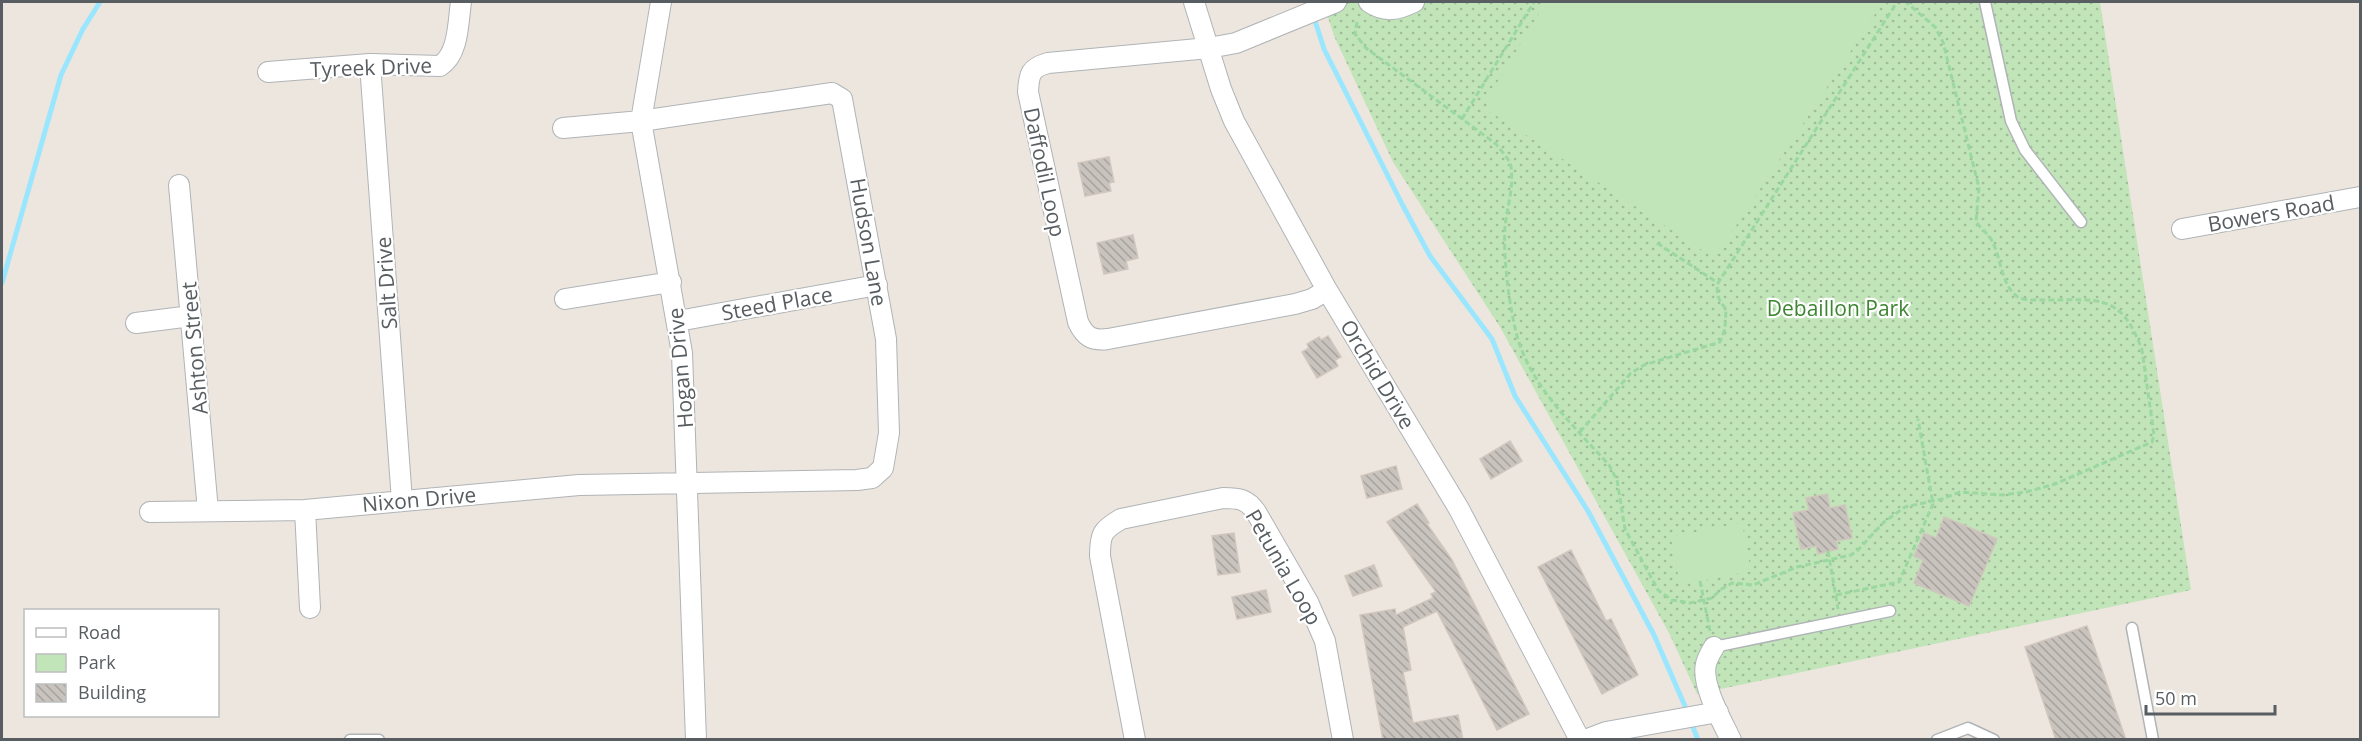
<svg xmlns="http://www.w3.org/2000/svg" width="2362" height="741" viewBox="0 0 2362 741" font-family="'Open Sans',sans-serif">
  <style>
    .green { fill: url(#green-dots) }
    .pitch { fill: #c1e5b9 }
    .lines { fill: none; stroke-linecap: round; stroke-linejoin: round }
    .stream { stroke: #9be6ff; stroke-width: 5 }
    .building { fill: url(#building-back-hatch); stroke: #d0c6bd; stroke-width: 1.5 }
    .service-casing { stroke: #b0b4b7; stroke-width: 13 }
    .minor-casing { stroke: #b0b4b7; stroke-width: 22 }
    .path { stroke: #9bd8a0; stroke-width: 3; stroke-dasharray: 6 3; stroke-linecap: butt }
    .service { stroke: #fff; stroke-width: 10 }
    .minor { stroke: #fff; stroke-width: 20 }
    .labels { text-anchor: middle; dominant-baseline: central; stroke-width: 4.5; stroke-linejoin: round; paint-order: stroke }
    .street-label { font-size: 21px; fill: #575d60; stroke: #fff }
    .park-label { font-size: 21px; fill: #3d8631; stroke: #fff }
  </style>
  <defs>
    <pattern id="green-dots" width="8" height="8" patternUnits="userSpaceOnUse" patternTransform="scale(1.5)"><rect width="8" height="8" fill="#c1e5b9"/><path d="M2 2h.1M6 6h.1" fill="none" stroke="#a0bd9a" stroke-width="1.8" stroke-linecap="round"/></pattern>
    <pattern id="building-back-hatch" width="6" height="6" patternUnits="userSpaceOnUse" patternTransform="scale(1.5)"><rect width="6" height="6" fill="#c9c3bd"/><path d="M-1 5l2 2M0 0l6 6M5-1l2 2" fill="none" stroke="#a6a29d"/></pattern>
  </defs>
  <rect width="100%" height="100%" fill="#ece6de"/>
  <path class="green" d="M1323,2H2100L2191,590L1697,694L1670,635L1500,327L1393,162L1334,36Z"/>
  <path class="pitch" d="M1546,2H1883L1720,250L1705,252L1489,111L1487,99Z
    M1742,523L1751,571L1680,585L1671,537Z"/>
  <g class="lines">
    <path class="stream" d="M1309,2L1324,49L1402,204L1430,256L1492,339L1515,396L1588,511L1654,635L1688,713
      M2,283L61,75L83,29L100,2
      M1691,722L1698,740"/>
  </g>
  <path class="building" d="M1109,157L1114,182L1109,183L1111,191L1085,196L1078,163Z
    M1133,235L1138,258L1126,261L1128,269L1104,274L1097,243Z
    M1328,336L1341,357L1335,360L1338,366L1317,378L1302,352L1309,348L1307,344L1319,337L1321,340Z
    M1510,441L1522,461L1491,479L1480,459Z
    M1396,466L1402,489L1367,498L1361,476Z
    M1827,494L1830,508L1845,505L1852,538L1836,541L1838,549L1818,554L1816,546L1801,549L1793,513L1809,510L1806,498Z
    M1417,504L1429,523L1427,524L1452,560L1529,714L1497,730L1437,611L1403,627L1411,670L1403,672L1413,723L1458,715L1463,740H1383L1360,615L1395,609L1396,615L1433,598L1431,594L1436,592L1387,522Z
    M1944,517L1997,539L1969,606L1914,583L1923,560L1914,556L1924,533L1936,538Z
    M1234,533L1240,572L1218,575L1212,536Z
    M1571,550L1606,621L1611,619L1638,675L1602,694L1538,567Z
    M1374,565L1382,586L1353,596L1345,576Z
    M1266,590L1271,612L1237,619L1232,597Z
    M2087,626L2126,740H2056L2025,647Z"/>
  <g class="lines">
    <g class="service-casing">
      <path id="service" d="M1985,2L2011,121L2025,150L2081,222
        M2132,628L2153,740
        M1714,647L1890,611
        M350,740H379
        M1937,740L1968,728L1994,740"/>
    </g>
    <g class="minor-casing">
      <path id="minor" d="M661,2L641,121L682,353L696,740
        M1194,2L1221,89L1234,121L1327,290L1459,509L1580,740
        M1369,2C1385,13 1398,10 1414,2
        M370,64L402,501
        M268,72L370,64L440,66C459,54 458,22 461,2
        M179,185L208,511
        M2182,229L2360,197
        M1327,290L1312,299L1295,304L1108,339C1092,341 1085,337 1078,322L1028,92C1029,74 1030,68 1048,63L1209,48L1236,43L1336,2
        M565,299L671,282
        M678,321L877,285
        M136,323L191,316
        M305,510L310,608
        M150,512L305,510L579,485L857,480L872,478L883,468L889,433L886,339L842,99L832,93L641,121L563,128
        M1714,647C1711,652 1707,659 1706,664C1701,685 1722,721 1731,740
        M1135,740L1100,556C1100,534 1102,530 1121,519L1223,498C1239,498 1247,499 1256,512L1308,602L1325,641L1343,740
        M1585,740L1606,732L1718,712"/>
    </g>
    <path class="path" d="M1357,22L1355,34L1366,48L1496,144C1501,151 1510,159 1511,167C1514,188 1507,207 1505,227C1503,258 1509,305 1517,336C1532,388 1573,425 1609,465L1617,480L1625,529L1658,590L1672,600L1690,603L1712,598L1720,590L1732,583L1753,585L1797,567L1851,555L1858,550L1884,522L1905,507L1942,499L1960,492L2002,495L2026,492L2055,484L2152,442L2154,435L2142,350C2121,292 2098,300 2045,300C2036,300 2025,301 2018,297C2002,287 2001,259 1993,243C1990,235 1981,229 1976,222L1979,188L1943,42L1935,27L1906,2
      M1462,119L1534,2
      M1657,243L1718,283L1897,2
      M1580,432L1631,373L1644,365L1720,342L1725,329L1726,309C1718,300 1716,294 1718,283
      M1828,551L1838,609
      M1700,581L1710,631
      M1836,595L1899,582L1933,504L1918,419"/>
    <use href="#service" class="service"/>
    <use href="#minor" class="minor"/>
  </g>
  <g class="labels">
    <g class="street-label">
      <text transform="translate(371 67) rotate(-2)">Tyreek Drive</text>
      <text transform="translate(1045 172) rotate(78)">Daffodil Loop</text>
      <text transform="translate(2271 213) rotate(-10)">Bowers Road</text>
      <text transform="translate(869 242) rotate(80)">Hudson Lane</text>
      <text transform="translate(386 283) rotate(-94)">Salt Drive</text>
      <text transform="translate(777 303) rotate(-10)">Steed Place</text>
      <text transform="translate(194 348) rotate(-95)">Ashton Street</text>
      <text transform="translate(680 368) rotate(-95)">Hogan Drive</text>
      <text transform="translate(1378 374) rotate(59)">Orchid Drive</text>
      <text transform="translate(419 499) rotate(-5)">Nixon Drive</text>
      <text transform="translate(1284 567) rotate(60)">Petunia Loop</text>
    </g>
    <g class="park-label">
      <text x="1838" y="308">Debaillon Park</text>
    </g>
  </g>
  <rect width="2362" height="741" fill="none" stroke="#575d60" stroke-width="6"/>
  <rect x="24" y="609" width="195" height="108" fill="#ffffff" stroke="#bcbebf" stroke-width="1.5"/>
  <rect x="36" y="628" width="30" height="9" fill="#ffffff" stroke="#bcbebf" stroke-width="1.5"/>
  <text x="78" y="639" font-size="18" fill="#575d60">Road</text>
  <rect x="36" y="654" width="30" height="18" fill="#c1e5b9" stroke="#bcbebf" stroke-width="1.5"/>
  <text x="78" y="669" font-size="18" fill="#575d60">Park</text>
  <rect x="36" y="684" width="30" height="18" fill="url(#building-back-hatch)" stroke="#bcbebf" stroke-width="1.5"/>
  <text x="78" y="699" font-size="18" fill="#575d60">Building</text>
  <path d="M2146 705v9h129v-9" fill="none" stroke="#575d60" stroke-width="3"/>
  <text x="2155" y="705" font-size="18" fill="#575d60" stroke="#ffffff" stroke-width="4.5" paint-order="stroke">50 m</text>
</svg>
